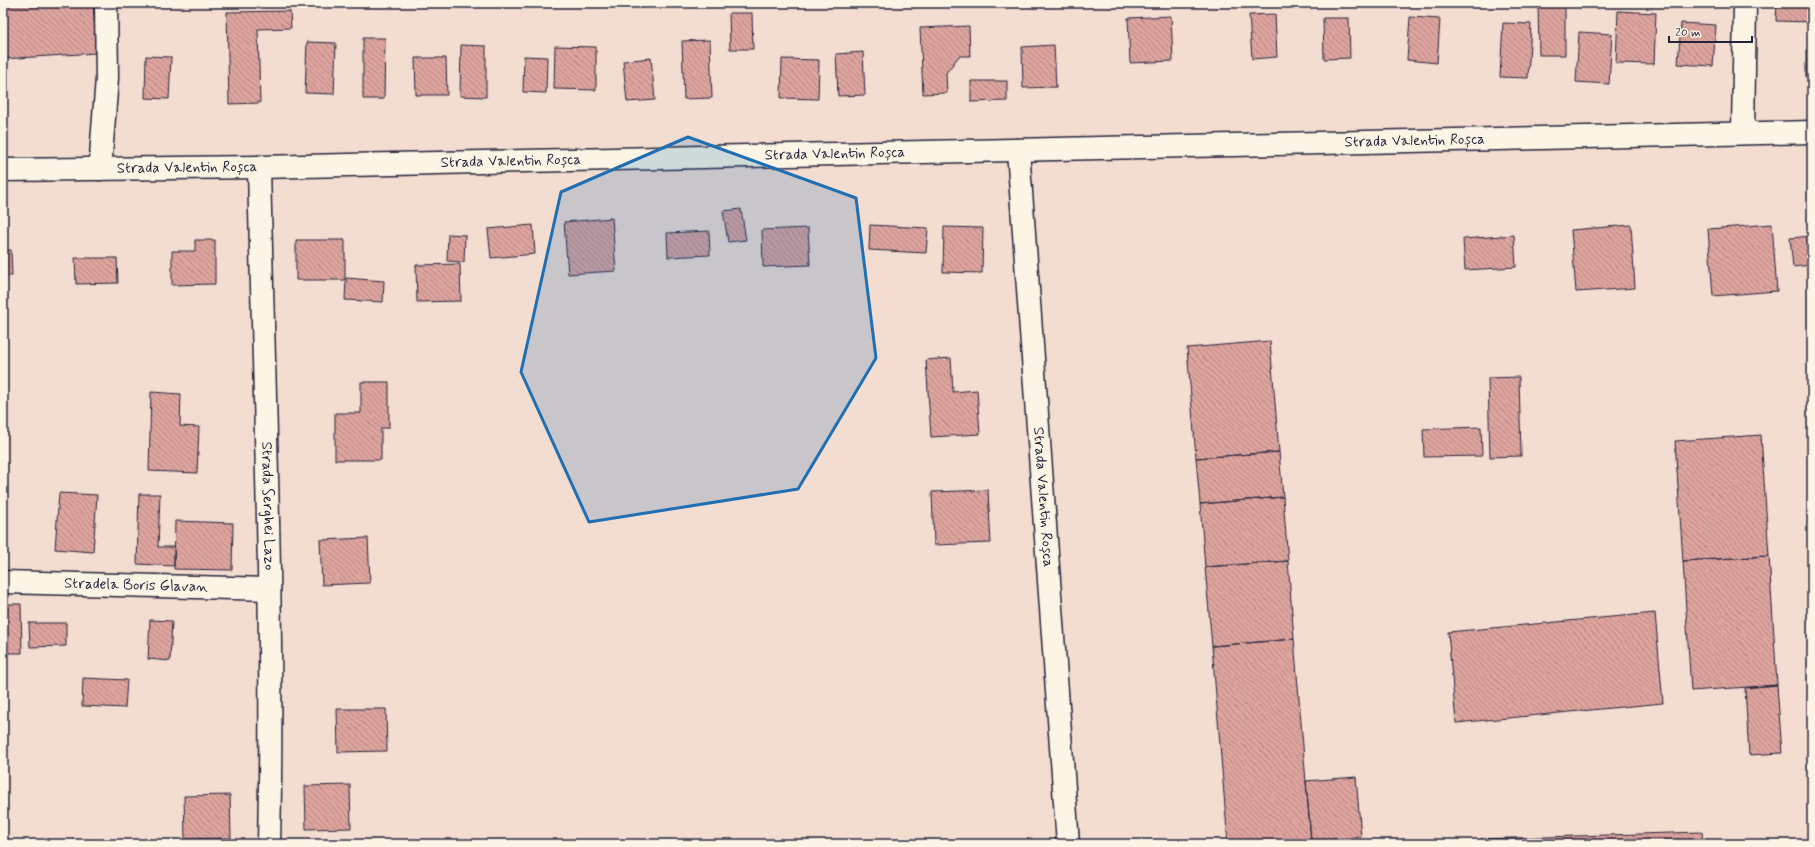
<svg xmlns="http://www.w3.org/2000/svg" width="1815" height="847" viewBox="0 0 1815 847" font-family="Mynerve,sans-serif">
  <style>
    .building { fill: url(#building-back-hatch); stroke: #22223b }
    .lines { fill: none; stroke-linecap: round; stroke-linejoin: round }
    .minor-casing { stroke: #22223b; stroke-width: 25 }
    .major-casing { stroke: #22223b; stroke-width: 25 }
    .minor { stroke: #fcf5e5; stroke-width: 22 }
    .major { stroke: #fcf5e5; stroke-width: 22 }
    .marked { fill: #1f6fb2; fill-opacity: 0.2; stroke: #1f6fb2; stroke-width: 3; stroke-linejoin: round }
    .labels { text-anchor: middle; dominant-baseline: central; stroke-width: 4; stroke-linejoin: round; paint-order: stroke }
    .street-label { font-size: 15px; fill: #22223b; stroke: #fcf5e5 }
  </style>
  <defs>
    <pattern id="building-back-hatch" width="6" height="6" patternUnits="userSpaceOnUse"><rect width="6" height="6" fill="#dea49e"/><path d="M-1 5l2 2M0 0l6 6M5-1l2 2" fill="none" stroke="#b48582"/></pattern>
  </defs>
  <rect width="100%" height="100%" fill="#f3ddd0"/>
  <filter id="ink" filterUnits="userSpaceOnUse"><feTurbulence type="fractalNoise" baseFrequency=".025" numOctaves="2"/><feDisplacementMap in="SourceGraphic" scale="8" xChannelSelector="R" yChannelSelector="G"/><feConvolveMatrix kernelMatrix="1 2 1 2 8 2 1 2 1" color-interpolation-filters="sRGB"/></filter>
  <g filter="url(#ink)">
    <path class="building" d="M3,3H93L96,53L3,59Z
      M1538,3H1565V55H1539Z
      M1777,3H1812V22L1776,21Z
      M290,11L291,28L258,29L260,103L229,104L227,12Z
      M1618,11L1656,13L1654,64L1616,63Z
      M729,13H752L753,49H730Z
      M1275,14L1277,57L1252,59L1249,15Z
      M1171,16L1173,61L1130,63L1128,18Z
      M1410,17L1440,19L1437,63L1407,60Z
      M1323,18H1349L1350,58L1324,59Z
      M1503,23L1531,24L1528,78L1500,77Z
      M1681,23L1716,25L1713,66L1678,64Z
      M969,26L970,56H959L946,73L947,93L923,94L920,28Z
      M1579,32L1612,34L1609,84L1576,82Z
      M363,38H385L384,99H363Z
      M710,40L712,98L684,99L682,41Z
      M307,42L336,43L334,94L305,93Z
      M461,45L486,46V97L460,96Z
      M1054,45L1056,87L1023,88L1022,47Z
      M555,46L596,47V90L554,89Z
      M1806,50H1812V78H1806Z
      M863,52L865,95L838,96L836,54Z
      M146,56L171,57L169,99L145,98Z
      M524,56L547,57L546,93L523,92Z
      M415,58H446L447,95H416Z
      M651,58L655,100L627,102L623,61Z
      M782,59L819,60L818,99L781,98Z
      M971,81H1007V101L971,102Z
      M741,209L746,240L728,242L723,211Z
      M612,218L616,271L568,274L564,222Z
      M1772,224L1777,291L1713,296L1708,229Z
      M533,225L535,254L491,258L488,229Z
      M870,225L928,228L926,253L869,250Z
      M1631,225L1635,288L1576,292L1571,230Z
      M944,227L983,228L982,273L943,272Z
      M808,228L810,265L763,267L762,230Z
      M709,231L710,255L668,257L667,233Z
      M448,234L465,235L464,262L447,261Z
      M1514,235L1516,267L1465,270L1463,239Z
      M1812,236V265L1793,267L1790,238Z
      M195,240H215V284L172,285V251H195Z
      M296,240H345V280H296Z
      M3,250H11L12,276H3Z
      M75,258H117L118,283L76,284Z
      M460,264L461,301L417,302L416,265Z
      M346,278L384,281L383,302L345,300Z
      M1270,341L1279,452L1196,458L1187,348Z
      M951,358L953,392L977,390L980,434L931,437L926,360Z
      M1519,377L1521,456L1490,457L1488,378Z
      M361,382H389V428H381V460H335V413H361Z
      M151,392L181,394L180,426L199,427L197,473L149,471Z
      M1481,427L1482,456L1424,457L1423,429Z
      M1761,435L1769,556L1683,561L1675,441Z
      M1279,452L1283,497L1200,504L1196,458Z
      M988,490L991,543L934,545L932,492Z
      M59,493L97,495L93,552L55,549Z
      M139,494H160L158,547H174V566L137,564Z
      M1283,497L1288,561L1205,567L1200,504Z
      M175,521L233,523L232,570L174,569Z
      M368,538L370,583L322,585L320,540Z
      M1769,556L1777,685L1691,691L1683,561Z
      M1288,561L1294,639L1212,646L1205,567Z
      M3,604H21L22,653H3Z
      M1655,613L1663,703L1456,723L1448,632Z
      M150,620L172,621L170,661L148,659Z
      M29,623H66V646L30,647Z
      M1294,639L1311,841L1270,844H1228L1212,646Z
      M83,678L127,680L125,708L82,706Z
      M1777,685L1782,753L1749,755L1745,688Z
      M337,709H386L387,751L338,752Z
      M1356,777L1361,837L1311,841L1306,781Z
      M350,785L351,828L306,829L305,786Z
      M230,795L231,838L185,839L184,796Z
      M1702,832L1703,844H1482L1481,839Z"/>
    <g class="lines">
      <g class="minor-casing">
        <g id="minor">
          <path d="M1743,133L1745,3"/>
          <path id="s1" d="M1018,150L1068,844"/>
          <path id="s2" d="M259,167C264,393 274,619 269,844"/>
          <path d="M100,169L107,78L106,3"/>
          <path id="s3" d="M3,582L269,589"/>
        </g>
      </g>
      <g class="major-casing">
        <g id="major">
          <path id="s4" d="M3,170L259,167L1812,132"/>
        </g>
      </g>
      <use href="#minor" class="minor"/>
      <use href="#major" class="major"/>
    </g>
  </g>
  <path class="marked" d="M688,137L856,198L876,358L798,489L589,522L521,372L561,192Z"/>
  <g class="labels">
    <g class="street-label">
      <text stroke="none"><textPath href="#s4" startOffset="1412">Strada Valentin Roșca</textPath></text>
      <text stroke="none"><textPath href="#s4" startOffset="832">Strada Valentin Roșca</textPath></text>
      <text stroke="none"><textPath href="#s4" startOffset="508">Strada Valentin Roșca</textPath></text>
      <text stroke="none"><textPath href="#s4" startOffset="184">Strada Valentin Roșca</textPath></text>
      <text stroke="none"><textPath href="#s1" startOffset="348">Strada Valentin Roșca</textPath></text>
      <text stroke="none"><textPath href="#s2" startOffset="339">Strada Serghei Lazo</textPath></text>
      <text stroke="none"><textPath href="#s3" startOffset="133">Stradela Boris Glavan</textPath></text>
    </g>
  </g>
  <rect width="1815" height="847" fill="none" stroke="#fcf5e5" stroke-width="16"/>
  <rect x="8" y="8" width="1799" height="831" fill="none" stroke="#22223b" stroke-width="1.5" filter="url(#ink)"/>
  <path d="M1669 36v6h83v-6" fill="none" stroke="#22223b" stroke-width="2"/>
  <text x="1675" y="36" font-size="12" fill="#22223b" stroke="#fcf5e5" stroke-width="3" paint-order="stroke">20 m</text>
</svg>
